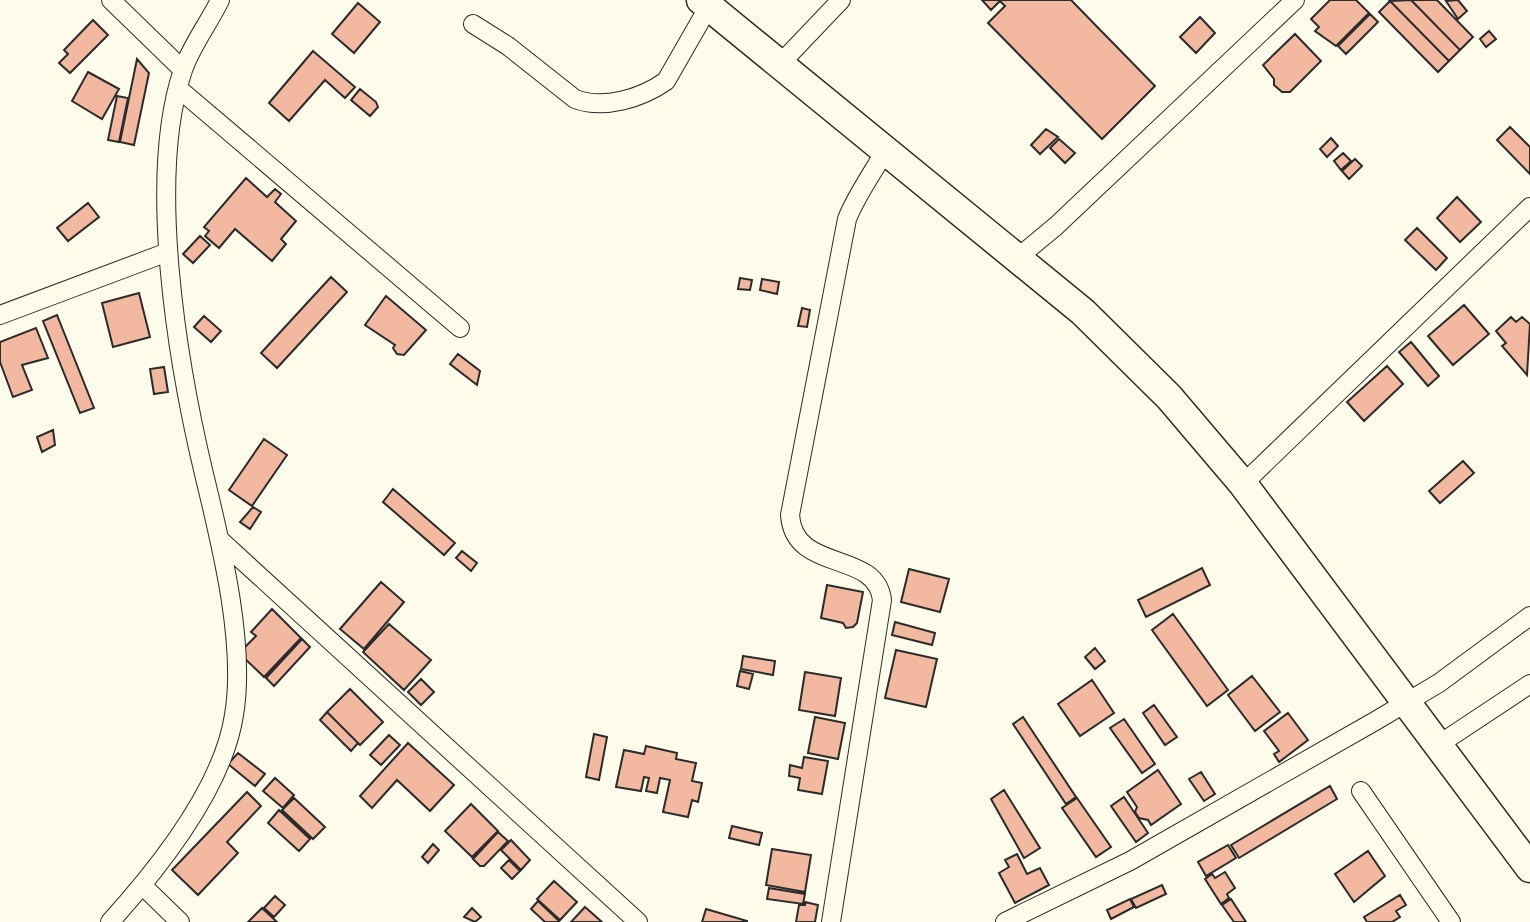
<svg xmlns="http://www.w3.org/2000/svg" width="1530" height="922" viewBox="0 0 1530 922" font-family="'PT Sans Narrow',sans-serif">
  <style>
    .building { fill: #f2b8a0; stroke: #2b2b2b; stroke-width: 2 }
    .lines { fill: none; stroke-linecap: round; stroke-linejoin: round }
    .minor-casing { stroke: #2b2b2b; stroke-width: 20 }
    .trunk-casing { stroke: #2b2b2b; stroke-width: 31 }
    .minor { stroke: #fdfbea; stroke-width: 18 }
    .trunk { stroke: #fdfbea; stroke-width: 28 }
  </style>
  <rect width="100%" height="100%" fill="#fdfbea"/>
  <path class="building" d="M982,0H1071L1155,86L1102,139L988,23L1005,6L1000,1L991,10Z
    M1330,0H1356L1369,13L1336,46L1315,31L1319,27L1311,19Z
    M1411,0L1460,50L1449,61L1390,1Z
    M1411,0H1437L1473,37L1460,50Z
    M1458,0L1467,11L1458,19L1446,1Z
    M1390,1L1449,61L1438,72L1379,12Z
    M358,3L380,22L354,53L332,34Z
    M1370,14L1378,22L1346,54L1338,46Z
    M1200,17L1215,33L1196,53L1180,37Z
    M93,20L108,35L70,73L59,63L68,54L64,50Z
    M1489,31L1496,39L1486,47L1480,39Z
    M1295,34L1321,61L1290,92H1282L1274,85V79L1263,65Z
    M313,51L355,87L345,98L325,80L289,121L269,103Z
    M137,59L149,73L134,145L120,142Z
    M88,72L119,89L102,119L72,101Z
    M360,89L376,102L378,107L370,116L351,100Z
    M117,96L128,98L119,142L108,140Z
    M1510,127L1530,147V174L1497,140Z
    M1046,129L1058,137L1040,154L1031,145Z
    M1331,138L1338,146L1327,157L1320,149Z
    M1059,139L1075,153L1065,163L1050,148Z
    M1343,153L1351,161L1341,170L1334,161Z
    M1355,159L1362,166L1349,179L1342,171Z
    M246,178L267,197L275,189L281,194L275,202L296,221L281,239L286,244L272,261L235,229L219,248L205,236L209,231L204,227Z
    M1457,197L1481,222L1460,242L1437,218Z
    M88,203L99,217L68,241L57,228Z
    M1417,228L1447,258L1436,270L1405,240Z
    M200,236L210,245L193,263L183,254Z
    M331,277L347,292L277,368L261,353Z
    M740,278L752,280L750,290L738,289Z
    M762,279L779,282L777,294L760,290Z
    M139,293L150,337L113,347L102,303Z
    M386,296L426,330L404,355L397,354L393,348L395,345L365,325Z
    M1464,305L1489,334L1453,365L1428,336Z
    M802,308L810,310L807,327L798,326Z
    M57,315L94,408L80,413L43,321Z
    M204,316L221,331L211,342L194,327Z
    M1511,317L1516,322L1522,317L1530,324L1527,375L1502,346L1506,343L1496,331Z
    M36,328L48,358L22,365L32,390L13,397L0,362V342Z
    M1411,342L1439,376L1428,386L1399,352Z
    M458,354L480,371L477,385L450,364Z
    M1387,366L1403,384L1364,421L1347,402Z
    M164,367L168,392L154,394L150,369Z
    M53,430L55,445L42,452L37,437Z
    M264,439L287,455L252,506L229,490Z
    M1463,461L1474,473L1440,503L1429,491Z
    M393,489L455,543L444,555L383,502Z
    M253,507L261,512L250,529L240,522Z
    M462,551L477,563L471,571L456,558Z
    M1202,568L1210,585L1146,617L1138,600Z
    M909,569L949,579L940,612L901,602Z
    M381,582L404,602L364,649L340,629Z
    M827,585L863,592L857,623L853,627L846,628L843,623L821,618Z
    M272,609L301,638L264,677L239,653L256,636L251,632Z
    M1173,614L1228,690L1207,706L1152,630Z
    M895,622L935,633L932,645L892,635Z
    M389,624L431,660L404,690L363,652Z
    M302,639L310,647L274,686L266,678Z
    M1095,648L1105,661L1095,669L1085,657Z
    M896,650L937,659L926,707L885,698Z
    M743,656L775,661L773,675L741,669Z
    M740,671L753,674L749,689L737,686Z
    M805,672L841,678L835,716L799,710Z
    M1252,676L1280,712L1255,731L1228,695Z
    M421,679L434,692L421,705L408,692Z
    M1092,680L1114,713L1080,736L1058,704Z
    M350,689L383,722L360,745L327,712Z
    M1154,705L1177,737L1165,745L1143,713Z
    M327,712L358,743L351,751L320,720Z
    M1288,713L1308,740L1279,762L1274,754L1279,751L1264,731Z
    M815,717L845,723L838,759L808,753Z
    M1023,717L1076,797L1066,804L1013,724Z
    M1124,719L1155,764L1142,773L1110,728Z
    M594,734L607,737L599,780L586,777Z
    M389,735L400,745L381,765L370,755Z
    M408,743L454,785L430,811L397,780L372,808L360,796Z
    M646,746L677,753L676,759L696,763L692,781L702,783L698,802L692,800L688,817L663,812L670,780L660,778L657,793L646,791L649,778L644,777L641,791L616,787L624,750L644,754Z
    M238,753L265,774L255,786L228,764Z
    M804,757L828,761L822,794L798,790L800,778L789,776L790,765L802,768Z
    M1158,770L1181,804L1151,825L1148,820L1139,818L1135,812L1137,807L1127,792Z
    M1201,772L1215,794L1204,801L1189,779Z
    M275,778L294,795L283,808L263,791Z
    M1330,786L1337,799L1239,858L1231,845Z
    M1004,790L1040,848L1024,858L991,799Z
    M247,792L261,806L227,842L238,853L198,895L172,870Z
    M1124,797L1148,833L1136,842L1111,806Z
    M294,798L325,827L313,839L282,810Z
    M1077,798L1111,847L1096,857L1062,808Z
    M471,804L498,831L472,857L445,831Z
    M279,810L310,839L299,851L268,823Z
    M732,826L762,833L759,845L729,838Z
    M498,832L508,841L484,866H480L473,859Z
    M511,840L530,860L521,870L501,850Z
    M433,844L439,850L428,863L422,857Z
    M1228,845L1236,858L1206,876L1198,862Z
    M772,849L811,855L805,892L766,885Z
    M1368,851L1385,876L1354,902L1335,874Z
    M1017,854L1027,874L1040,868L1049,885L1015,903L999,873L1009,867L1005,860Z
    M509,860L520,871L512,879L501,868Z
    M1225,872L1235,888L1227,894L1229,898L1221,904L1205,879L1212,874L1215,878Z
    M554,881L577,902L560,920L537,899Z
    M1162,885L1166,894L1136,908L1131,899Z
    M769,888L805,894L803,904L767,899Z
    M1400,895L1406,905L1396,911L1400,917L1392,922H1367L1364,917Z
    M275,896L285,905L274,917L264,908Z
    M1130,899L1134,907L1111,919L1107,910Z
    M1231,899L1246,922H1234L1222,905Z
    M538,901L559,921L558,922H545L531,909Z
    M805,902L818,905L815,922H796L799,905H805Z
    M585,907L602,922H571Z
    M262,908L277,922H248Z
    M472,908L481,917L475,922L464,917Z
    M706,909L747,921V922H702Z"/>
  <g class="lines">
    <g class="minor-casing">
      <path id="minor" d="M111,0L183,70
        M473,24L508,46L575,99C604,110 642,98 666,81L709,6
        M780,64L841,0
        M179,89L460,328
        M1015,260L1056,226L1295,0
        M0,315L168,252
        M1243,484L1530,207
        M220,540L638,922
        M1438,745L1530,684
        M1361,791L1451,922
        M143,886L180,922
        M110,922C158,869 223,787 234,715C246,644 221,544 204,474C178,365 146,178 183,70C191,46 209,23 220,0
        M831,922L882,600C876,549 794,574 790,515L847,219C857,194 873,173 886,149
        M1005,922L1130,861L1377,720L1439,683L1530,616"/>
    </g>
    <g class="trunk-casing">
      <path id="trunk" d="M701,0L1083,312L1169,397L1243,484L1530,868"/>
    </g>
    <use href="#minor" class="minor"/>
    <use href="#trunk" class="trunk"/>
  </g>
</svg>
